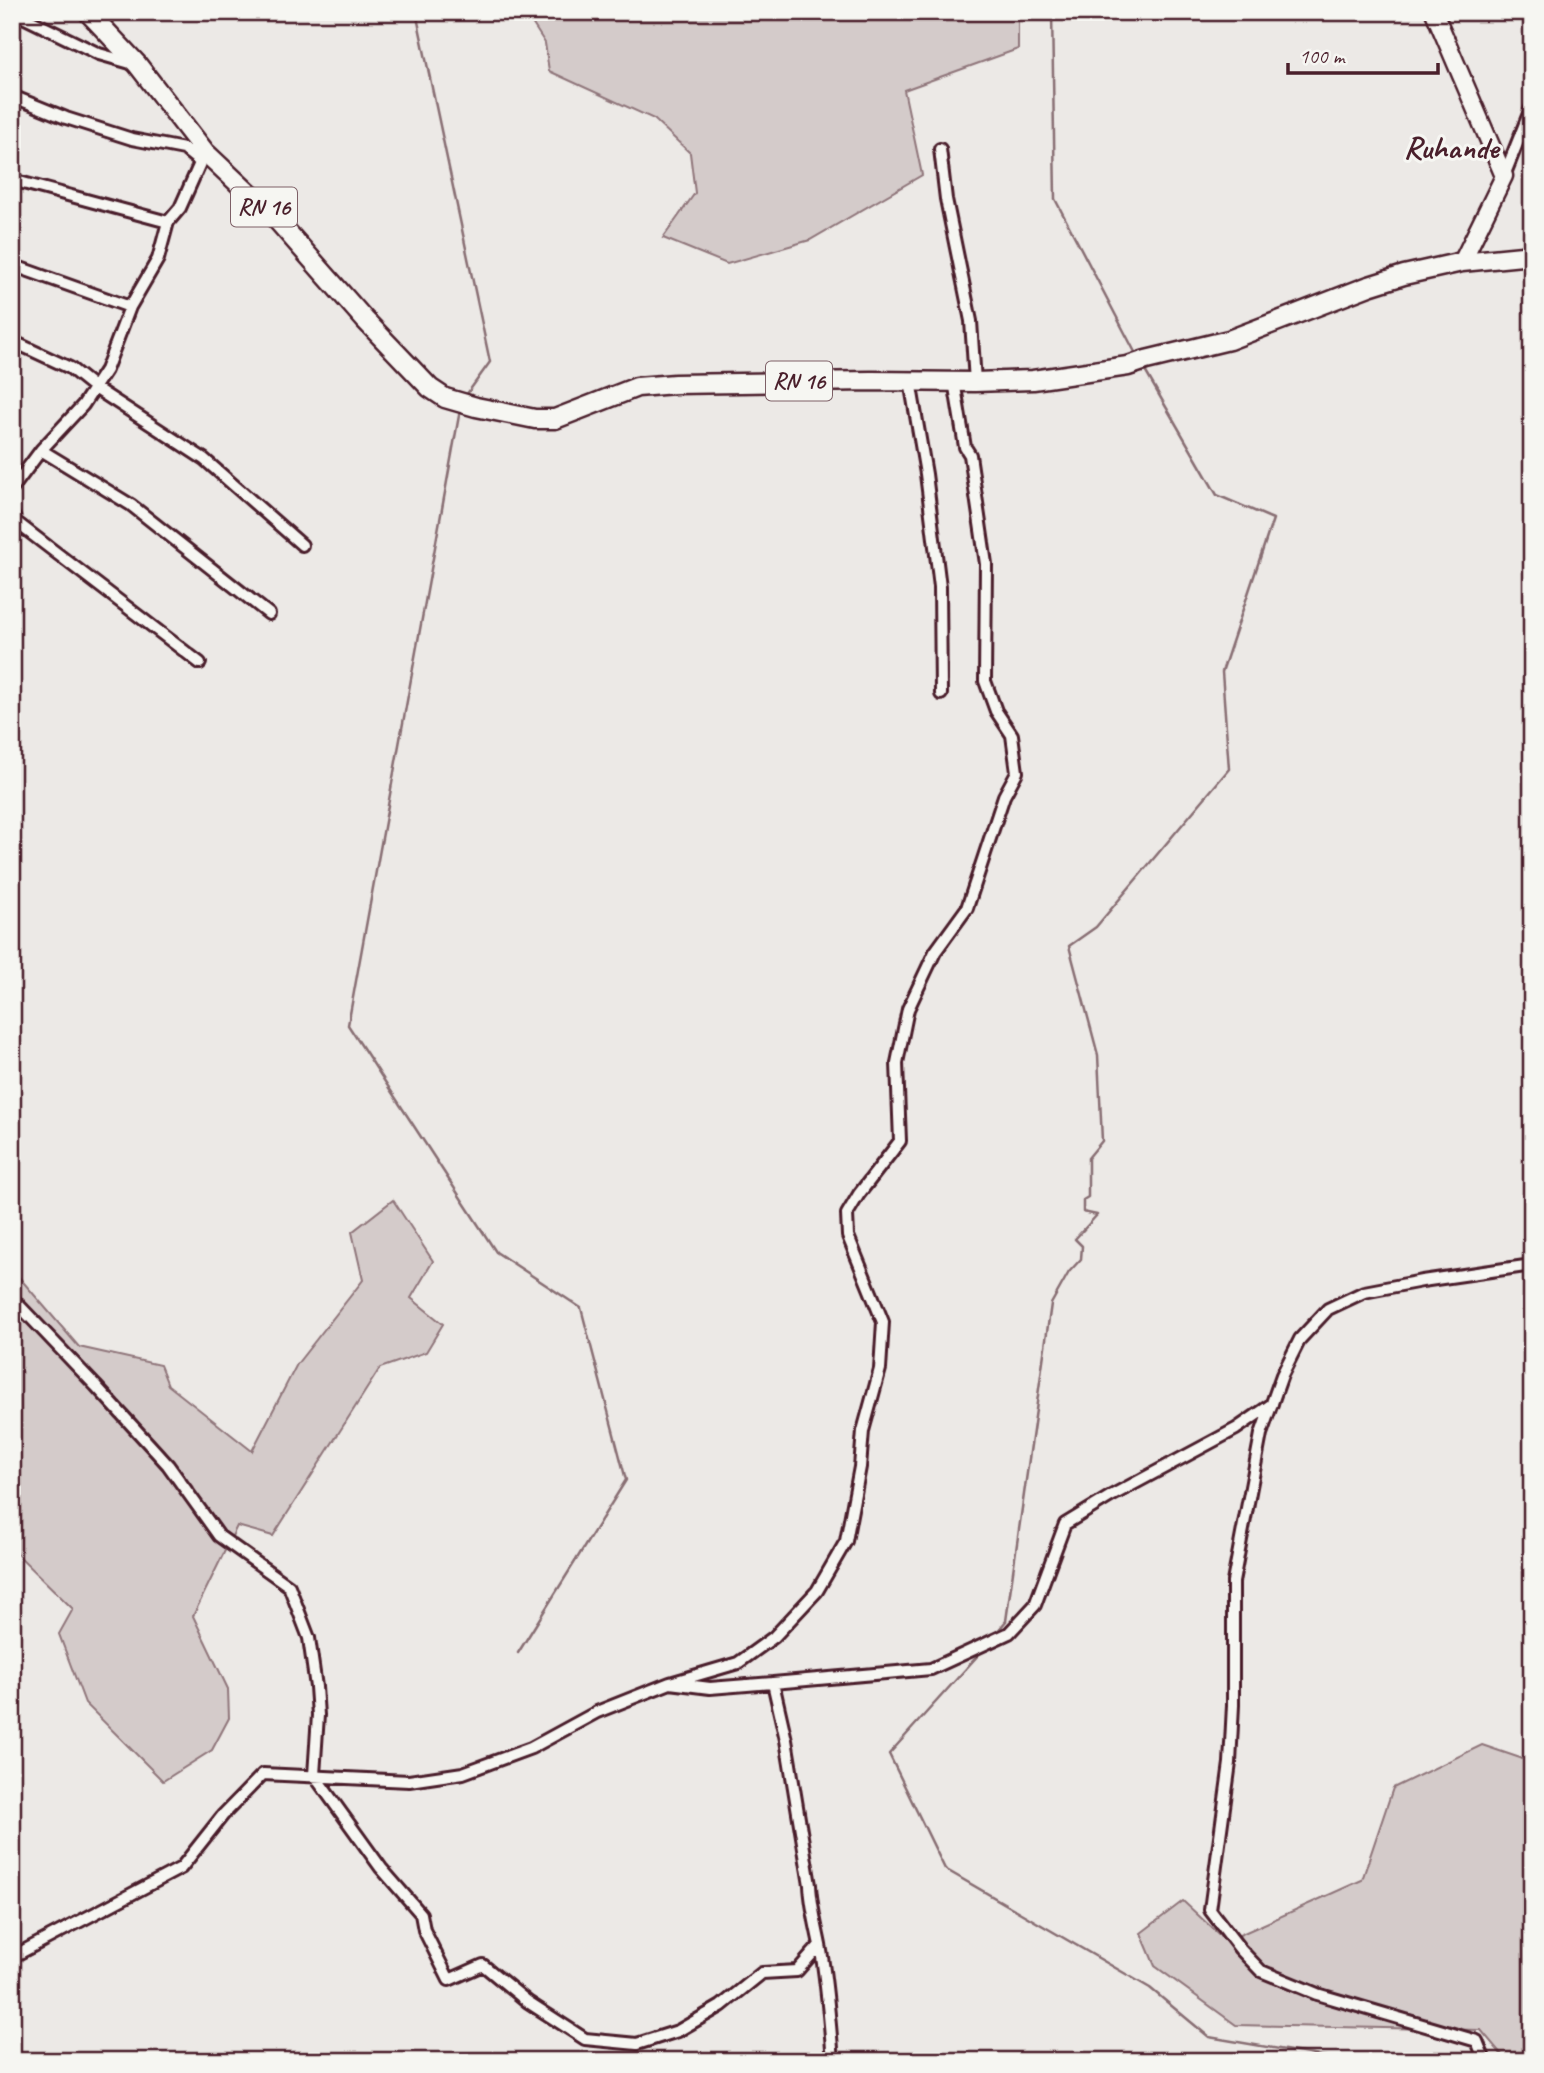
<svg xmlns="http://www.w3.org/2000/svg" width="1544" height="2073" viewBox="0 0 1544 2073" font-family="Caveat,sans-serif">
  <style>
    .green { fill: #d4cbca; stroke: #8f757a; stroke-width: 2 }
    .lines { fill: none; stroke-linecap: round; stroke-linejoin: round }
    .stream { stroke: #886e73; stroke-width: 2.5 }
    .street-casing { stroke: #4a1f2b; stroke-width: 16 }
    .secondary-casing { stroke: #4a1f2b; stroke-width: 21 }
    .primary-casing { stroke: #4a1f2b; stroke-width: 23 }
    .street { stroke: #f6f6f2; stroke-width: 10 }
    .secondary { stroke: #f6f6f2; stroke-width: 16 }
    .primary { stroke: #f6f6f2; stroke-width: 18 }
    .labels { text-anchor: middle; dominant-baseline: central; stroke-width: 6; stroke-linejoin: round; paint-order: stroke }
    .shield { fill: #f6f6f2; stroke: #7e6067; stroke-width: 2 }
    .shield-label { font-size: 23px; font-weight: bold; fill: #4a1f2b }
    .district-label { font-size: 32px; font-weight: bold; fill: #4a1f2b; stroke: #f6f6f2 }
  </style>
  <rect width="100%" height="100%" fill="#ece9e6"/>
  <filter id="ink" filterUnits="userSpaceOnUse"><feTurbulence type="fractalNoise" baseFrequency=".0143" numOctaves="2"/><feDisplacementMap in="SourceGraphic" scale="14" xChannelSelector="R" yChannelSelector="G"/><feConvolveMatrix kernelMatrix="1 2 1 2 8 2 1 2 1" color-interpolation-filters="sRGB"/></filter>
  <g filter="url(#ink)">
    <path class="green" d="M525,12H1018V49L904,90L922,175L810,240L727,264L663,238L695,193L690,153L654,119L549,71L545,43Z
      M393,1200L433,1261L411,1298L443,1324L426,1352L380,1368L273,1536L237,1526L193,1616L228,1689L229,1718L212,1750L163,1781L85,1703L59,1634L73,1609L15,1552L12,1546V1269L79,1347L160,1365L168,1385L252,1451L297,1364L363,1280L352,1232Z
      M1482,1745L1532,1762V2061H1507L1481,2030L1236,2025L1155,1966L1141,1933L1183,1901L1226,1941L1362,1880L1393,1788Z"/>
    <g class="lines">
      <path class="stream" d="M416,12L490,362L464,398
        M1052,12L1055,199L1137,356
        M460,410L348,1025L496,1252L581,1308L626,1480L518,1653
        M996,1633L1006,1621L1051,1304L1069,1272L1081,1259L1082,1246L1075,1239L1097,1215L1083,1212V1200L1088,1197V1158L1102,1141L1098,1055L1069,946L1096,927L1229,769L1222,672L1273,519L1217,495L1144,369
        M981,1652L889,1754L945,1869L1150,1988L1209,2037L1349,2061"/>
      <g class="street-casing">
        <path id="street" d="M13,12L99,54L134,64
          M12,96L66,118L132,139L184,149L200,162
          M940,149L946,199L971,321L975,382
          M1504,176L1532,106
          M12,180L168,222
          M12,265L130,307
          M12,341L70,368L95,388L204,459L302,545
          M910,381L926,474L940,587L941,694
          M41,450L131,505L269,614
          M12,489L41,450L83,405L106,370L130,307L158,259L168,222L180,208L205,152
          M12,513L16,522L200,663
          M12,542L16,522
          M12,1298L96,1386L168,1465L219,1536L289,1586L309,1638L316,1687L318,1715L314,1775L381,1868L421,1914L424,1930L449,1980L483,1965L528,2002L585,2039L637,2044L678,2031L721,2006L762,1973L797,1971L820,1945
          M670,1683L738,1663L774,1637L817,1591L846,1541L860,1467L863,1431L880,1369L883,1322L848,1236L847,1214L859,1194L900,1141L897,1063L908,1009L935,952L967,908L1004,796L1017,772L1012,735L996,711L985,681L986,564L970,455L965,447L954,381
          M773,1683L931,1669L1009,1633L1035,1605L1065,1524L1111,1496L1236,1429L1272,1404
          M12,1957L181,1868L223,1815L263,1774L409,1781L463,1773L531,1748L597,1712L670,1683L710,1688L773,1683L786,1740L810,1885C811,1906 816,1925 820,1945C827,1983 830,2022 833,2061
          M1485,2061L1477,2041L1317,1994L1261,1971L1240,1949L1210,1910L1230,1763L1233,1705V1582L1261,1434L1282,1375L1300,1339L1328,1309L1364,1292L1422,1281L1532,1265"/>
      </g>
      <g class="secondary-casing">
        <path id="secondary" d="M1434,12L1504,176L1462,262"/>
      </g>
      <g class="primary-casing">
        <path id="primary" d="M88,12L137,64L205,152L276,219L365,320L430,388L445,398L476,407L535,419H555L637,387L675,384L871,381L975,382L1033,380L1128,366L1146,360L1229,340L1369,286L1404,275L1462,262L1532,255"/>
      </g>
      <use href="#street" class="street"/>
      <use href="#secondary" class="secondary"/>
      <use href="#primary" class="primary"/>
    </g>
  </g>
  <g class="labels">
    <g class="shield">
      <rect x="231" y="187.5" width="66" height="39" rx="5"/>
      <rect x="766" y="361.5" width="66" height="39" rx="5"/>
    </g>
    <g class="shield-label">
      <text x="264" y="207">RN 16</text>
      <text x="799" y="381">RN 16</text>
    </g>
    <g class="district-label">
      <text x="1451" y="147">Ruhande</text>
    </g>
  </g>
  <rect width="1544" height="2073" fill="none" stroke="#f6f6f2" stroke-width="42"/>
  <rect x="21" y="21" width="1502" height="2031" fill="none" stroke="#4a1f2b" stroke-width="2.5" filter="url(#ink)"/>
  <path d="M1288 63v10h150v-10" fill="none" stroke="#4a1f2b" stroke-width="3.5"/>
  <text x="1299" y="63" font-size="21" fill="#4a1f2b" stroke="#f6f6f2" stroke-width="5" paint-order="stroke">100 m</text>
</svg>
